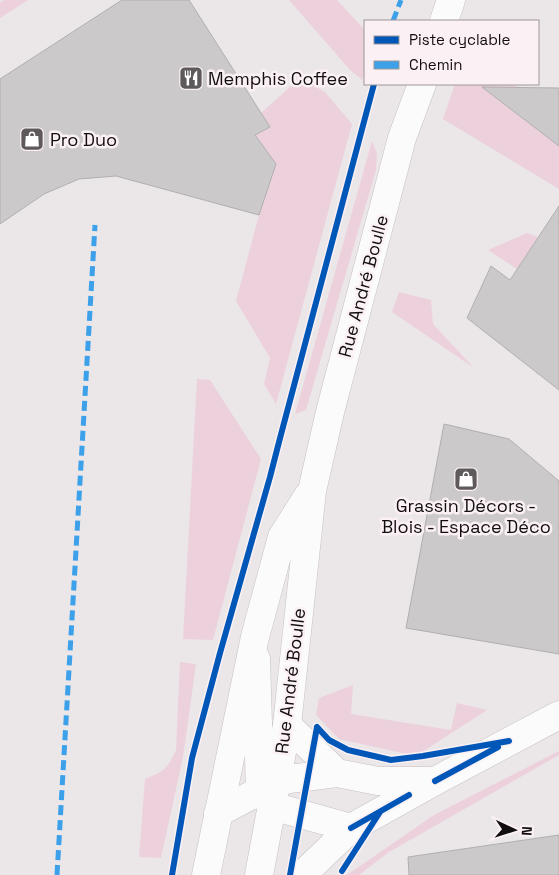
<svg xmlns="http://www.w3.org/2000/svg" width="559" height="875" viewBox="0 0 559 875" font-family="'Space Grotesk',sans-serif">
  <style>
    .green { fill: #ecd1dc }
    .building { fill: #cbc9c9; stroke: #b0afaf }
    .lines { fill: none; stroke-linecap: round; stroke-linejoin: round }
    .minor-casing { stroke: #c6c2c4; stroke-width: 29 }
    .tertiary-casing { stroke: #c6c2c4; stroke-width: 29 }
    .minor { stroke: #fcfbfc; stroke-width: 28 }
    .tertiary { stroke: #fcfbfc; stroke-width: 28 }
    .quiet { stroke: #3da1ea; stroke-width: 5; stroke-dasharray: 10 5; stroke-linecap: butt }
    .cycleway-casing { stroke: #fbf1f5; stroke-width: 9 }
    .cycleway { stroke: #0057b8; stroke-width: 6 }
    .labels { text-anchor: middle; dominant-baseline: central; stroke-width: 5; stroke-linejoin: round; paint-order: stroke }
    .poi-label { font-size: 18px; fill: #120e10; stroke: #fbf1f5; text-anchor: start }
    .street-label { font-size: 18px; fill: #120e10; stroke: #fbf1f5 }
  </style>
  <rect width="100%" height="100%" fill="#ebe6e8"/>
  <path class="green" d="M4,0H28L0,18V3Z
    M289,0H337L365,30V71L362,80L350,70Z
    M309,83L325,92L352,124L276,404L264,384L270,358L236,301L259,215L276,164L255,135L270,127L261,113L290,87Z
    M455,84H513L518,87L505,104L559,146V189L443,119Z
    M372,141L377,153L376,170L306,410L295,414Z
    M527,233L538,237L517,269L488,250Z
    M399,292L431,300L433,324L474,368L392,312Z
    M197,379L210,380L261,459L213,640L183,639Z
    M180,662L196,664L183,757L161,858L139,857L145,779C164,771 167,770 176,750Z
    M353,685L351,714L451,730L457,703L487,710L416,756L339,739L316,715L319,698Z
    M559,751V755L389,852L359,875H347L434,815Z"/>
  <path class="building" d="M122,0H189L270,127L255,135L276,164L259,215L116,176L79,179L44,194L0,224V79Z
    M482,87L559,88V146Z
    M559,206V390L467,318L491,266L510,280Z
    M444,424L509,439L559,481V654L406,628Z
    M559,835V875H409L408,857Z"/>
  <g class="lines">
    <g class="minor-casing">
      <path id="minor" d="M256,659L260,790L272,806L351,828
        M287,725L337,773L378,781H433
        M218,813L276,782L289,779L337,773
        M302,875L351,828L435,781L559,715"/>
    </g>
    <g class="tertiary-casing">
      <path id="tertiary" d="M444,21L451,0
        M206,875L255,637L282,537L308,496
        M259,875L287,725L312,491L330,412L402,138L422,84"/>
    </g>
    <use href="#minor" class="minor"/>
    <use href="#tertiary" class="tertiary"/>
    <path class="quiet" d="M393,21L401,0
      M57,875L95,225"/>
    <g class="cycleway-casing">
      <path id="cycleway" d="M317,727L329,740L348,750L391,760L423,756L509,741
        M435,781L498,747
        M351,828L409,795
        M342,871L380,812
        M172,875L192,758L220,653L270,477L279,442L374,84
        M290,875L317,727"/>
    </g>
    <use href="#cycleway" class="cycleway"/>
  </g>
  <defs>
    <g id="restaurant-square" transform="scale(1.25)"><rect x="-9" y="-9" width="18" height="18" rx="4" fill="#5e5a5c" stroke="#fbf1f5"/><path d="M-5-6h1v4h1v-4h1v4h1v-4h1v5L-1.5 .5V6h-2V.5L-5-1ZM5-6V6H3V1.5H1.5Q1.5-4 5-6Z" fill="#fff"/></g>
    <g id="shop-square" transform="scale(1.25)"><rect x="-9" y="-9" width="18" height="18" rx="4" fill="#5e5a5c" stroke="#fbf1f5"/><path d="M-5-2.5h2.3a2.7 3.5 0 0 1 5.4 0H5L5.5 6h-11ZM-1.5-2.5h3a1.5 2.3 0 0 0-3 0Z" fill="#fff"/></g>
  </defs>
  <g fill-rule="evenodd">
    <use href="#restaurant-square" x="191" y="78"/>
    <use href="#shop-square" x="32" y="139"/>
    <use href="#shop-square" x="466" y="479"/>
  </g>
  <g class="labels">
    <g class="poi-label">
      <text x="208" y="78">Memphis Coffee</text>
      <text x="50" y="139">Pro Duo</text>
      <text x="466" y="505" text-anchor="middle">Grassin Décors -<tspan x="466" dy="21">Blois - Espace Déco</tspan></text>
    </g>
    <g class="street-label">
      <text transform="translate(363 286) rotate(-75)">Rue André Boulle</text>
      <text transform="translate(290 681) rotate(-83)">Rue André Boulle</text>
    </g>
  </g>
  <rect x="364" y="20" width="175" height="65" fill="#fbf1f5" stroke="#9e9699"/>
  <rect x="374" y="36" width="25" height="8" fill="#0057b8" stroke="#9e9699"/>
  <text x="409" y="45" font-size="15" fill="#120e10">Piste cyclable</text>
  <rect x="374" y="61" width="25" height="8" fill="#3da1ea" stroke="#9e9699"/>
  <text x="409" y="70" font-size="15" fill="#120e10">Chemin</text>
  <g transform="translate(514 830) rotate(94)" stroke="#fbf1f5" stroke-width="4" paint-order="stroke">
  <path d="M0-4L9 19L0 12L-9 19Z" fill="#120e10"/>
  <text y="-8" font-size="14" font-weight="bold" text-anchor="middle" fill="#120e10">N</text>
  </g>
</svg>
